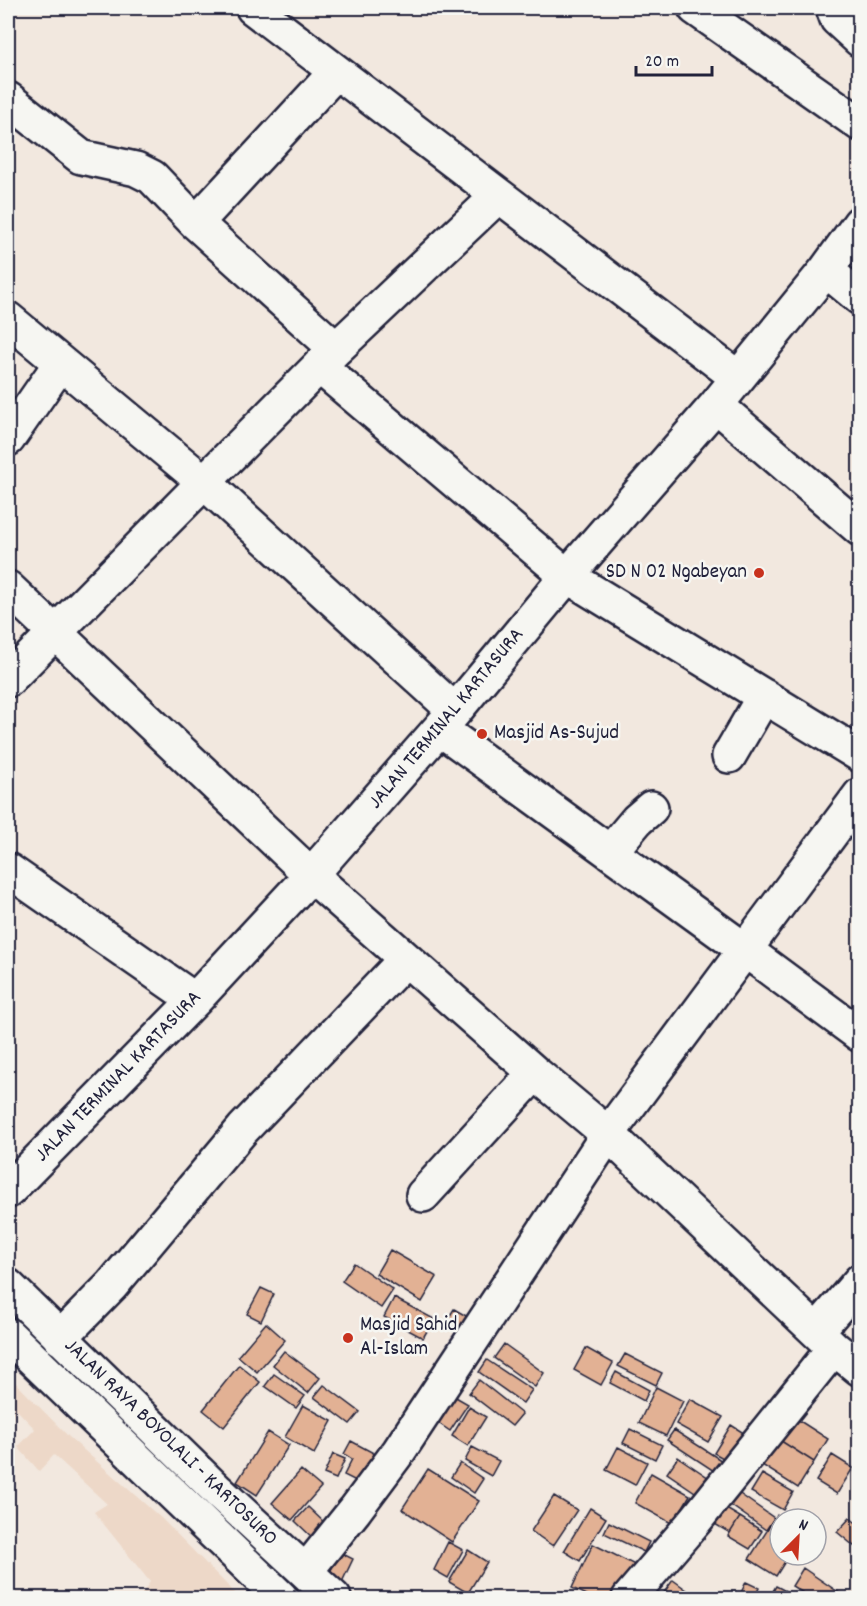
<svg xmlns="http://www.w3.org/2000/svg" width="867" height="1606" viewBox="0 0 867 1606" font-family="Dekko,sans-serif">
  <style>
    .built { fill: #edd8c8 }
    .building { fill: #e2b194; stroke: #22223b; stroke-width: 1.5 }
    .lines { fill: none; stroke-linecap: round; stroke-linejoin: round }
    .minor-casing { stroke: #22223b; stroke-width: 38 }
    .highway-casing { stroke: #22223b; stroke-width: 38 }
    .minor { stroke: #f6f6f2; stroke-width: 33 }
    .highway { stroke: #f6f6f2; stroke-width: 33 }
    .poi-dot { fill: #c8321e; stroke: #f6f6f2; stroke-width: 2 }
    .labels { text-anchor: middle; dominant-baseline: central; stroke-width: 5; stroke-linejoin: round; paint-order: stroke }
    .poi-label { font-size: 21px; fill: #22223b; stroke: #f6f6f2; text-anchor: start }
    .street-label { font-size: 21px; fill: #22223b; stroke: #f6f6f2 }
  </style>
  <rect width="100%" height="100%" fill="#f2e8df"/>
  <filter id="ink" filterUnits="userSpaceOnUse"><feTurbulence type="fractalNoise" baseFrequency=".0167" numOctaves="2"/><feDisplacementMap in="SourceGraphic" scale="12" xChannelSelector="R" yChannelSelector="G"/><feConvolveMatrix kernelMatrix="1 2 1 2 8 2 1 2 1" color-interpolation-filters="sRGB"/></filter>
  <g filter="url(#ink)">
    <path class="built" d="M8,1375L69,1437L161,1518L240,1598H139L150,1582L94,1512L107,1504L54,1455L39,1471L18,1447L35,1429L17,1410L8,1418Z"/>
    <path class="building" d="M390,1250L437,1277L422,1302L376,1274Z
      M354,1263L393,1290L381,1308L342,1281Z
      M261,1288L274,1294L261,1321L247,1314Z
      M394,1298L434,1319L423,1338L384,1317Z
      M454,1309L475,1321L466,1338L444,1325Z
      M266,1323L285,1340L257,1372L238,1356Z
      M504,1344L544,1373L535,1387L494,1358Z
      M586,1348L613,1363L601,1385L574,1370Z
      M284,1351L320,1378L308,1393L273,1365Z
      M625,1354L662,1373L656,1385L618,1366Z
      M487,1360L532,1390L523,1403L479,1372Z
      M239,1365L260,1382L224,1427L203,1410Z
      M616,1372L649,1390L644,1401L610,1383Z
      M274,1374L305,1396L296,1408L265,1386Z
      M479,1380L522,1414L512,1426L469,1393Z
      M324,1385L360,1412L350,1424L314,1397Z
      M656,1387L683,1401L666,1436L639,1423Z
      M454,1396L468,1404L450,1431L437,1422Z
      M690,1399L723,1417L708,1442L676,1424Z
      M303,1405L332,1421L314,1454L285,1437Z
      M469,1407L486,1417L468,1446L452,1436Z
      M792,1416L828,1439L814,1462L778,1439Z
      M731,1425L750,1437L734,1464L714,1453Z
      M630,1429L662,1445L655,1459L623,1443Z
      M674,1430L727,1464L720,1475L667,1440Z
      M268,1432L289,1445L257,1495L237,1482Z
      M778,1439L814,1462L798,1488L762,1465Z
      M351,1441L381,1457L366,1486L344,1475L352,1459L344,1454Z
      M472,1447L499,1461L491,1476L465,1461Z
      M618,1447L647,1462L635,1485L606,1470Z
      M333,1454L345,1459L336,1479L324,1474Z
      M832,1455L853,1468L837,1494L816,1481Z
      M678,1457L712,1480L701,1496L667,1473Z
      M460,1463L483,1479L474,1493L451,1477Z
      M428,1469L479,1501L452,1542L402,1509Z
      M301,1470L321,1487L292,1520L272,1503Z
      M651,1473L690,1495L673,1524L635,1503Z
      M762,1474L793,1492L783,1510L751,1492Z
      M737,1492L774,1518L766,1530L729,1504Z
      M554,1496L577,1510L553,1546L531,1531Z
      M718,1504L740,1517L730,1533L708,1520Z
      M308,1507L328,1526L315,1540L295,1521Z
      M590,1508L606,1518L580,1561L564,1551Z
      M777,1515L783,1519H780V1555H789L776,1576L749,1559Z
      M740,1517L762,1531L750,1549L728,1536Z
      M850,1518L860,1526V1551L837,1532Z
      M609,1522L649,1542L644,1552L604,1533Z
      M448,1542L463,1550L448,1578L434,1570Z
      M593,1544L635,1565L618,1598H593L572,1588Z
      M468,1550L487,1562L468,1593L449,1582Z
      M339,1552L353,1559L341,1584L328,1577Z
      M803,1568L841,1594L838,1598H811L792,1586Z
      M673,1580L698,1598H660Z
      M746,1582L759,1588L754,1598L739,1597Z
      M776,1586L799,1598H769Z"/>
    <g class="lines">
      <g class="minor-casing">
        <path id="minor" d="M253,8L737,377
          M695,8L860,124
          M833,8L837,19L860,40
          M8,99L81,157L136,169L152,177L196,223L336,349
          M196,223L336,72
          M826,270L860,298
          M8,319L204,482L455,711
          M319,366L567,576L860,755
          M716,405L860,529
          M8,439L60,364
          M8,588L311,875L535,1073L608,1134L834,1348L860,1369
          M8,680L336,349L498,196
          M440,729L745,950L860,1035
          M729,756L764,696
          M610,852L637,820L651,808
          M8,870L195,1000
          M8,1191L195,1000L311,875L455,711L567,576L716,405L826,270L860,223
          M423,1195L535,1073
          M817,1331L860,1281
          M60,1338L112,1285L243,1129L406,959
          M306,1571L355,1510L399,1451L608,1134L860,795
          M629,1598L695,1521L834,1348"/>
      </g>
      <g class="highway-casing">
        <path id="highway" d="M8,1286L218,1491L334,1598
          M8,1335L281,1598"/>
      </g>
      <use href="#minor" class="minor"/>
      <use href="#highway" class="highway"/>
    </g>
  </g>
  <g class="poi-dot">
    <circle cx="759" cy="573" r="6"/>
    <circle cx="482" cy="734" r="6"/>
    <circle cx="348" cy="1338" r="6"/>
  </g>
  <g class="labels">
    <g class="poi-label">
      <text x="747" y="573" text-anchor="end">SD N 02 Ngabeyan</text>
      <text x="494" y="734">Masjid As-Sujud</text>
      <text x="360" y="1326">Masjid Sahid<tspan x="360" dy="24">Al-Islam</tspan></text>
    </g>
    <g class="street-label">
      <text transform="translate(447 719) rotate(-50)">JALAN TERMINAL KARTASURA</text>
      <text transform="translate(119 1077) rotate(-46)">JALAN TERMINAL KARTASURA</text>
      <text transform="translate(170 1443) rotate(44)">JALAN RAYA BOYOLALI - KARTOSURO</text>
    </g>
  </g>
  <rect width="867" height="1606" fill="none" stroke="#f6f6f2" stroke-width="30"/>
  <rect x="15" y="15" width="837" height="1576" fill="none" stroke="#22223b" stroke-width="2" filter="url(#ink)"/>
  <g transform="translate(798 1537) rotate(24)"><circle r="28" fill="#f6f6f2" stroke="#a1a1a9" stroke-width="1.5"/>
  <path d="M0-4.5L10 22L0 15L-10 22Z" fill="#c8321e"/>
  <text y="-9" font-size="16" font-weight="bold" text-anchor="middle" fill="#22223b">N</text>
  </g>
  <path d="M636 66v9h76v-9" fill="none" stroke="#22223b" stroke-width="3"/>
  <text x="645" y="66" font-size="18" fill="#22223b" stroke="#f6f6f2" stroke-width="4.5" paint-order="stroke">20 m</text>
</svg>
